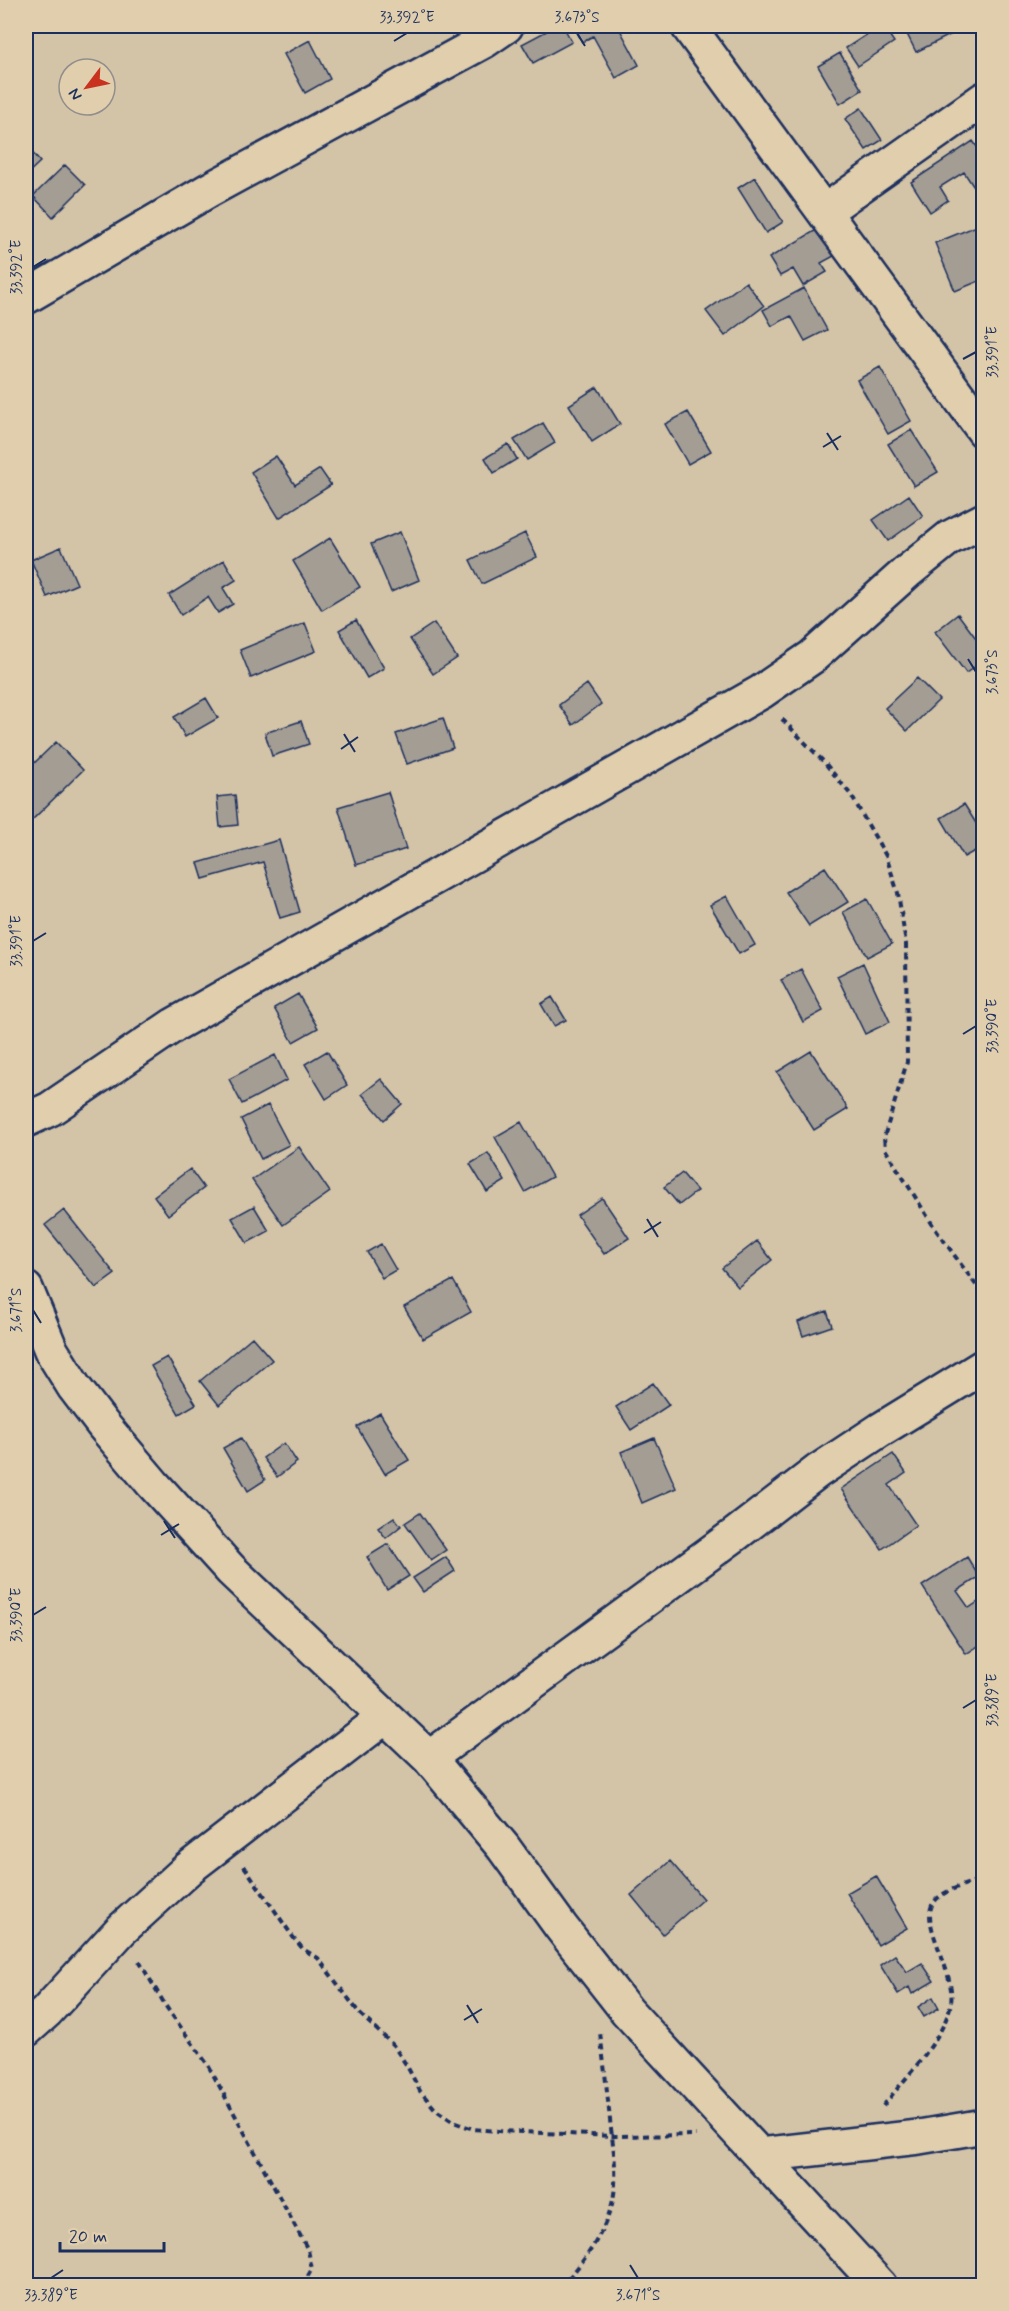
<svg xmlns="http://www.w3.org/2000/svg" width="1009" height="2311" viewBox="0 0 1009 2311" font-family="Mynerve,sans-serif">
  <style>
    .building { fill: #a39d94; stroke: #1b2f5e; stroke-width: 1.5 }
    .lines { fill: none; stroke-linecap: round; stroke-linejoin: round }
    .minor-casing { stroke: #1b2f5e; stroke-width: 38 }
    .tertiary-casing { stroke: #1b2f5e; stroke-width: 38 }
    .path { stroke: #1b2f5e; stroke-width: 4; stroke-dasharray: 6 4.5; stroke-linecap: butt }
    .minor { stroke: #e0ceac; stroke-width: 33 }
    .tertiary { stroke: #e0ceac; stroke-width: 33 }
    .ticks { fill: none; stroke: #1b2f5e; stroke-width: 2 }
    .neatline { fill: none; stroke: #1b2f5e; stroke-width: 2 }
    .ticks-label { font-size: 15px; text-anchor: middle; fill: #1b2f5e }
  </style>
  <rect width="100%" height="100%" fill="#d4c4a7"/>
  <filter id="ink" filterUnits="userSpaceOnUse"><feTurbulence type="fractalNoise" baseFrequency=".0167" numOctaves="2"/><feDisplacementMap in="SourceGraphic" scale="12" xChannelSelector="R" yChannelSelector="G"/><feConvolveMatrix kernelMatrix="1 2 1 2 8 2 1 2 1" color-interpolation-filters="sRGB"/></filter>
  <g filter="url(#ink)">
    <path class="building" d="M556,26H563L572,42L533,63L522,44Z
      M574,26H618L639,65L616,78L593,36L582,42Z
      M880,26H883L894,42L858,66L846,48Z
      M925,26H968L916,52L907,34Z
      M310,40L330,79L305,93L284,54Z
      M840,53L862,90L840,104L818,66Z
      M861,108L882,140L866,150L845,119Z
      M973,141L984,157V192L979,195L964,172L940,187L948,200L930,212L911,182Z
      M26,145L40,162L26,175Z
      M65,165L85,185L53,217L33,196Z
      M755,177L783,222L766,233L738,188Z
      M984,223V279L955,291L935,243Z
      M818,229L834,256L821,263L827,272L803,286L793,269L780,276L769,258Z
      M746,282L764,306L725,336L706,311Z
      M804,288L827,330L805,341L791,316L772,326L763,310Z
      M880,367L911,421L888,434L857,380Z
      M597,387L620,424L592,442L569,405Z
      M688,412L711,451L688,464L665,424Z
      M543,423L555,443L527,460L514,440Z
      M911,430L938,472L914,486L888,444Z
      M508,444L517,459L494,473L485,458Z
      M276,456L295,485L320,469L331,485L279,518L251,472Z
      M909,495L923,516L888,541L873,520Z
      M400,532L419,580L391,592L371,544Z
      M525,533L537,557L482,584L470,560Z
      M330,538L360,587L322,610L293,561Z
      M61,547L77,584L47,597L31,560Z
      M224,560L236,580L223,588L233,604L218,613L208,597L181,615L169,595Z
      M958,614L984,649V660L966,673L935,632Z
      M356,620L384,668L367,678L339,630Z
      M305,623L316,651L251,678L240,650Z
      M434,623L457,658L433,674L410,639Z
      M917,678L939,700L907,731L885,708Z
      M587,684L601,704L573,725L559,705Z
      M206,698L218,718L185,737L174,717Z
      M443,718L453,748L407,764L396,734Z
      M301,721L309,744L272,756L265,733Z
      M56,742L83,770L29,823L26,819V771Z
      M388,792L406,849L356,865L338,807Z
      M235,795L238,825L220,827L217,797Z
      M964,804L984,836V846L964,857L941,818Z
      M279,840L300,912L280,918L263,862L203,879L198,863Z
      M825,867L848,902L809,926L786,892Z
      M727,896L755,945L739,954L710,905Z
      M867,899L892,944L867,957L843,912Z
      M863,963L890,1022L865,1034L837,976Z
      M801,969L823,1011L803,1022L781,980Z
      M298,994L318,1028L293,1042L274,1008Z
      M552,997L566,1020L554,1026L541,1004Z
      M327,1051L347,1085L326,1099L305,1064Z
      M811,1051L848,1109L814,1130L777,1072Z
      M275,1055L287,1080L242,1104L229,1079Z
      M381,1079L402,1104L384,1120L362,1094Z
      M268,1105L289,1145L261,1159L241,1119Z
      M521,1122L552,1177L525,1192L495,1137Z
      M299,1147L330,1192L283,1225L252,1180Z
      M488,1153L505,1181L487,1192L470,1164Z
      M190,1169L204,1188L168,1215L154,1196Z
      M682,1173L697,1191L679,1205L664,1187Z
      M602,1198L629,1238L604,1254L577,1215Z
      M254,1206L269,1231L247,1243L232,1218Z
      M64,1210L115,1274L96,1288L45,1225Z
      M757,1241L772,1260L738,1287L722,1268Z
      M381,1244L396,1270L382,1278L367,1252Z
      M453,1280L471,1312L423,1339L404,1307Z
      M827,1311L832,1326L803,1336L798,1322Z
      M252,1337L272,1360L219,1405L200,1381Z
      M167,1357L196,1404L179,1414L151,1366Z
      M653,1383L669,1405L631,1430L616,1407Z
      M380,1413L409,1460L385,1474L357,1427Z
      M241,1438L265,1480L248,1491L223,1448Z
      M654,1438L676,1488L642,1503L621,1452Z
      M284,1443L297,1462L277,1477L263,1458Z
      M893,1454L906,1473L889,1485L916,1525L882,1549L841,1489Z
      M420,1513L446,1550L431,1560L405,1523Z
      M394,1517L401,1526L386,1538L378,1528Z
      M388,1544L409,1576L387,1590L367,1557Z
      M446,1557L455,1571L423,1592L413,1578Z
      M967,1557L979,1577L957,1591L969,1608L984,1598V1642L966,1654L922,1586Z
      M670,1861L703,1899L663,1934L631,1895Z
      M876,1876L907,1928L878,1945L847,1893Z
      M895,1955L907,1972L922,1963L934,1981L912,1994L909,1987L898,1994L880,1965Z
      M984,1972V2001L983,2002L976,1974Z
      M933,1997L939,2008L924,2017L918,2007Z"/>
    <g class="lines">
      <g class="minor-casing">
        <path id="minor" d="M825,211L984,99
          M26,297L209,190L484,41L506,26
          M26,1120L50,1109L174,1025L761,692L812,657L907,572L949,538L984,520
          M26,1289L51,1350L74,1387L103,1425L153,1484L231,1570L429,1758L503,1847L561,1927L627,2011L880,2286
          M429,1758L736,1534L818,1471L880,1430L984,1366
          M26,2030L46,2012L121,1930L189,1868L385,1717
          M760,2155L919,2137L984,2126"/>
      </g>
      <g class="tertiary-casing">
        <path id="tertiary" d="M688,26L984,431"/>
      </g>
      <path class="path" d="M782,719L824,762L851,795L886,856L898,893L906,944L907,1062L884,1137L885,1149L936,1230L984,1296
        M244,1866L293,1937L303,1949L318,1958L360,2014L393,2045L407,2066L420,2091L436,2110L454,2122L473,2129L499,2131L612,2136L696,2135
        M139,1961L167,2008L208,2065L308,2250L312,2269L302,2286
        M883,2106C906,2077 944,2039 951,2003C956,1971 918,1922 934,1902C944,1889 969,1884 984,1878
        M561,2286C583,2264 604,2234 612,2204C619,2177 613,2147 610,2120C607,2091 604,2062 600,2033"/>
      <use href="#minor" class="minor"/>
      <use href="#tertiary" class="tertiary"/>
    </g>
  </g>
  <path class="ticks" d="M577,33L585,46M394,41L407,33M33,267L46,259M963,359L976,352M827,433L838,450M823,447L841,436M968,659L976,672M344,734L355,752M341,749L358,737M33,941L46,933M963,1034L976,1026M647,1219L658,1237M644,1233L661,1222M33,1310L41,1323M164,1521L175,1538M161,1535L179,1524M33,1615L46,1607M963,1708L976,1700M467,2005L478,2023M464,2020L482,2009M630,2265L638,2278M51,2278L63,2270"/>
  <rect width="1009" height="2311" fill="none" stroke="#e0ceac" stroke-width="66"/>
  <g transform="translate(87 87) rotate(238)"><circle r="28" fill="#e0ceac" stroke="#918e8d" stroke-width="1.5"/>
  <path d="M0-4.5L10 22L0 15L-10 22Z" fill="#c8321e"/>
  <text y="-9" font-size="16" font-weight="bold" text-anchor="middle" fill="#1b2f5e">N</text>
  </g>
  <path d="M60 2242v9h104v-9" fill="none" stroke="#1b2f5e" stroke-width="3"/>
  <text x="69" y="2242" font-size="18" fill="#1b2f5e" stroke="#e0ceac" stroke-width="4.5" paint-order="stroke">20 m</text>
  <rect x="33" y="33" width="943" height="2245" class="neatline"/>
  <g class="ticks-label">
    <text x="407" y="22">33.392°E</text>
    <text x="577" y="22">3.673°S</text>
    <text transform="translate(16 267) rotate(-90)" y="5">33.392°E</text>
    <text transform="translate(992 352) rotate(-90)" y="5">33.391°E</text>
    <text transform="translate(992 672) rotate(-90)" y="5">3.673°S</text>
    <text transform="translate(16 941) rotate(-90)" y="5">33.391°E</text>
    <text transform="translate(992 1026) rotate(-90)" y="5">33.390°E</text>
    <text transform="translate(16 1310) rotate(-90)" y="5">3.671°S</text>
    <text transform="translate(16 1615) rotate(-90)" y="5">33.390°E</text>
    <text transform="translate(992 1700) rotate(-90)" y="5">33.389°E</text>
    <text x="51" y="2300">33.389°E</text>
    <text x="638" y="2300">3.671°S</text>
  </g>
</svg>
